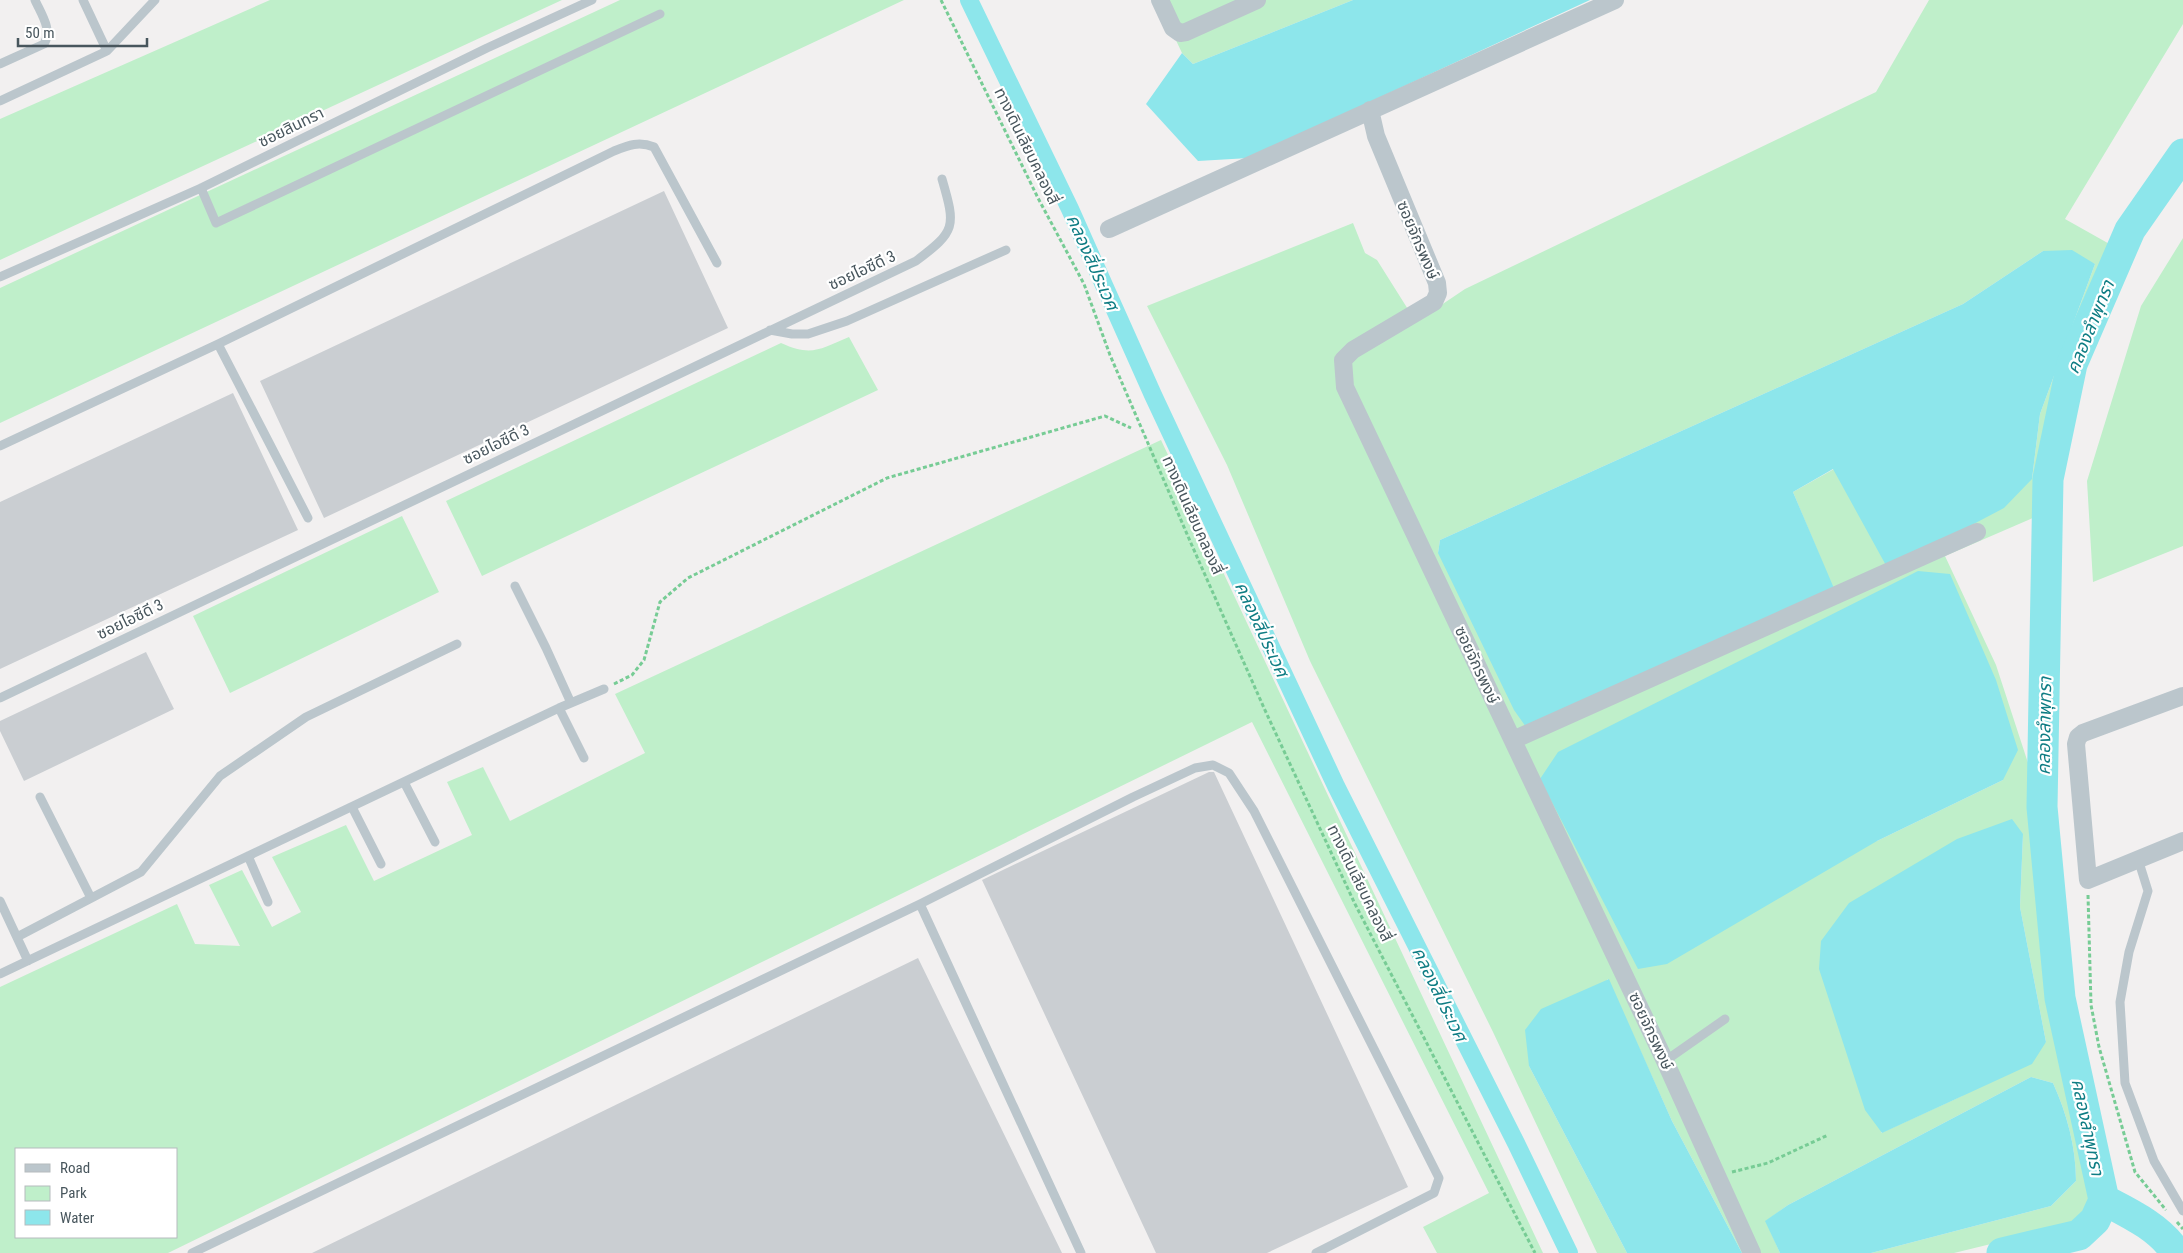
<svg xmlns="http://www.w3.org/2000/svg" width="2183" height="1253" viewBox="0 0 2183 1253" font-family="'Roboto Condensed','Noto Sans Thai',sans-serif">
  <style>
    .green { fill: #bfefca; fill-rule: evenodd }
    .water { fill: #8de6eb }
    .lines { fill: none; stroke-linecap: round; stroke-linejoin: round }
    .canal { stroke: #8de6eb; stroke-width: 18 }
    .river { stroke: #8de6eb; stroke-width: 31 }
    .building { fill: #caced2 }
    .path { stroke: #77cc95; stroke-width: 3; stroke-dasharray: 4 2.5; stroke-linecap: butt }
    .service { stroke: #bbc6cc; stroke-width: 9 }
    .minor { stroke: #bbc6cc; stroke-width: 18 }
    .labels { text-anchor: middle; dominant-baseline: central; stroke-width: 4.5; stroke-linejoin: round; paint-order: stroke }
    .street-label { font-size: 16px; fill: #48565d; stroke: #fff }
    .water-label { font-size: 18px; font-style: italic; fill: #0f7d84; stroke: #fff }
  </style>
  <rect width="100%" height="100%" fill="#f2f0f0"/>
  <path class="green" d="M270,0H562L0,260V119Z
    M620,0H904L0,423V288Z
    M1157,0H1353L1193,64L1182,53Z
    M1929,0H2183V24L2065,219L2113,246L2048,431L2035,517L1945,556L1996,665L2029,766L2075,1091L2095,1195L2092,1211L2081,1222L1954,1253H1871L2051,1206L2076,1181C2076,1147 2067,1114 2053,1083L2031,1077L1788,1205L1766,1221L1780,1253H1742L1672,1121L1608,979L1529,1066L1627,1253H1597L1493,1032L1310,661L1227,465L1147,306L1353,223L1365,253L1377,260L1416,322L1465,289L1876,92ZM2043,251L2095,264L2040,414L2032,479L1834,469L1793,492L1835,593L1438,553L1440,540L1963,304ZM1918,571L2003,780L1877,841ZM2023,834L2020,907L2046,1042L1962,1096L1881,1133Z
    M2183,238V546L2093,582L2087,481L2141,306Z
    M849,337L878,390L482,576L446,501L781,343C812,357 820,349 849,337Z
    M1161,440L1543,1253H1437L1423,1227L1489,1193L1252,722L168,1253H0V987L177,904L195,944L240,946L209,885L242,870L272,927L301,912L272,857L346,825L374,881L472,835L447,782L483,767L510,821L645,753L615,694ZM16,1149H176V1237H16Z
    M402,516L439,592L230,693L193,616Z"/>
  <path class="water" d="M1353,0H1590L1249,158L1198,161L1146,104L1182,53L1193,64Z
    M2072,250L2095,264L2040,414L2032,479L2004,508L1888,569L1833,469L1793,492L1836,593L1531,734L1514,710L1438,553L1440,540L1963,304L2043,251Z
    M1918,571L1950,574L1996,680L2018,750L2003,780L1877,841L1667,964L1638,969L1540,779L1558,752Z
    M2012,819L2023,834L2020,907L2046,1042L2032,1064L1882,1133L1865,1110L1819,969L1821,941L1849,903L1957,839Z
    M1609,979L1672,1121L1742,1253H1627L1529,1066L1525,1030L1541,1009Z
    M2031,1077L2053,1083C2067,1114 2076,1147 2076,1181L2051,1206L1871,1253H1780L1765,1221L1788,1205Z"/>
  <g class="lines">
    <path class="canal" d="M969,0L1070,209L1153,395L1336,786L1516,1143L1569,1253"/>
    <path class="river" d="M2104,1200C2129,1213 2161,1228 2176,1253
      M2002,1253L2079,1235L2095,1220L2104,1200L2060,998L2042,807L2048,479L2072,364L2130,230L2183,154"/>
  </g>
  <path class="building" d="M664,191L728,328L324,518L260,381Z
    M233,393L298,530L0,669V502Z
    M146,652L174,709L24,781L0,731V721Z
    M1209,772H1214L1408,1187L1267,1253H1156L982,880Z
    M918,958L1062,1253H312L597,1114Z"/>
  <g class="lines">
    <path class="path" d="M941,0L1038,198L1084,284L1110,355L1190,541L1264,708L1355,904L1535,1253
      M614,684L632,675L644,660L660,602L688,578L887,478L1105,416L1131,428
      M2088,895L2091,1005L2099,1047L2135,1172L2166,1210
      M1732,1172L1768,1163L1828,1135
      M2177,1222L2183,1229"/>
    <path class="service" d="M83,0L107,51
      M0,64L44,44C53,30 41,14 35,0
      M0,101L107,51L155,0
      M201,188L216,223L660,14
      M0,277L201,188L487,48L592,0
      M770,330L792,334H808L847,321L1006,250
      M218,344L308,518
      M0,446L218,344L614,151C629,145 639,141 654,147L717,263
      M515,586L546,648L571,703
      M0,698L916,261C956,231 956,227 942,179
      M559,708L584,758
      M404,782L435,842
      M40,797L91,898
      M352,807L381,864
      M248,856L268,902
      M2138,859L2148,891L2129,952L2120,1002L2125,1083L2154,1161L2183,1211
      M0,901L28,961
      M920,904L1081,1253
      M17,937L141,872L220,776L306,717L457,644
      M0,974L559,708L604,689
      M1665,1061L1725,1019
      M192,1253L920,904L1133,797L1195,768L1213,765L1229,773L1254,811L1439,1178L1434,1193L1316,1253"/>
    <path class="minor" d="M1160,0L1173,28L1180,33L1186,32L1257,0
      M1370,110L1376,136L1437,283L1438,293L1434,302L1353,350L1343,360L1345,387L1665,1061L1752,1253
      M1109,229L1615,0
      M2183,696L2083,733L2078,737L2076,744L2088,880L2183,841
      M1513,740L1977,532"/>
  </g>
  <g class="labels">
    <g class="street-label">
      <text transform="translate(291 127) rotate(-26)">ซอยสินทรา</text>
      <text transform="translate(1027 146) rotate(64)">ทางเดินเลียบคลองสี่</text>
      <text transform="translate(1418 240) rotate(67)">ซอยจักรพงษ์</text>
      <text transform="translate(862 270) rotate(-25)">ซอยไอซีดี 3</text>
      <text transform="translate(496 444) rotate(-26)">ซอยไอซีดี 3</text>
      <text transform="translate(1193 515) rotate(66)">ทางเดินเลียบคลองสี่</text>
      <text transform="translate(130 619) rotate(-26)">ซอยไอซีดี 3</text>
      <text transform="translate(1477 665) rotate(65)">ซอยจักรพงษ์</text>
      <text transform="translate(1360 883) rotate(64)">ทางเดินเลียบคลองสี่</text>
      <text transform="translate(1651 1031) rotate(65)">ซอยจักรพงษ์</text>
    </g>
    <g class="water-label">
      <text transform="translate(1093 262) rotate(66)">คลองสี่ประเวศ</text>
      <text transform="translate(2090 327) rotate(-68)">คลองลำพุทรา</text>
      <text transform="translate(1262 629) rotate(65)">คลองสี่ประเวศ</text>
      <text transform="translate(2044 726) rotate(-89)">คลองลำพุทรา</text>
      <text transform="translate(1440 994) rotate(64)">คลองสี่ประเวศ</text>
      <text transform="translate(2088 1127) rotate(78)">คลองลำพุทรา</text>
    </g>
  </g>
  <rect x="15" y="1148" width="162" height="90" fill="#ffffff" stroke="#b6bbbe"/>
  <rect x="25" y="1164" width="25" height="8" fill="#bbc6cc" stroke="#b6bbbe"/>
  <text x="60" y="1173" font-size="15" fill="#48565d">Road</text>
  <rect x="25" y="1186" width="25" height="15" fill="#bfefca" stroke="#b6bbbe"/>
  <text x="60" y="1198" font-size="15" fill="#48565d">Park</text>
  <rect x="25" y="1210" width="25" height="15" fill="#8de6eb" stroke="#b6bbbe"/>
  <text x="60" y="1223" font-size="15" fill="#48565d">Water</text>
  <path d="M18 38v8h129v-8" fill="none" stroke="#48565d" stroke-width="2.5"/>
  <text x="25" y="38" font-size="15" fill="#48565d" stroke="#ffffff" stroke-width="4" paint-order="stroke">50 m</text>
</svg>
